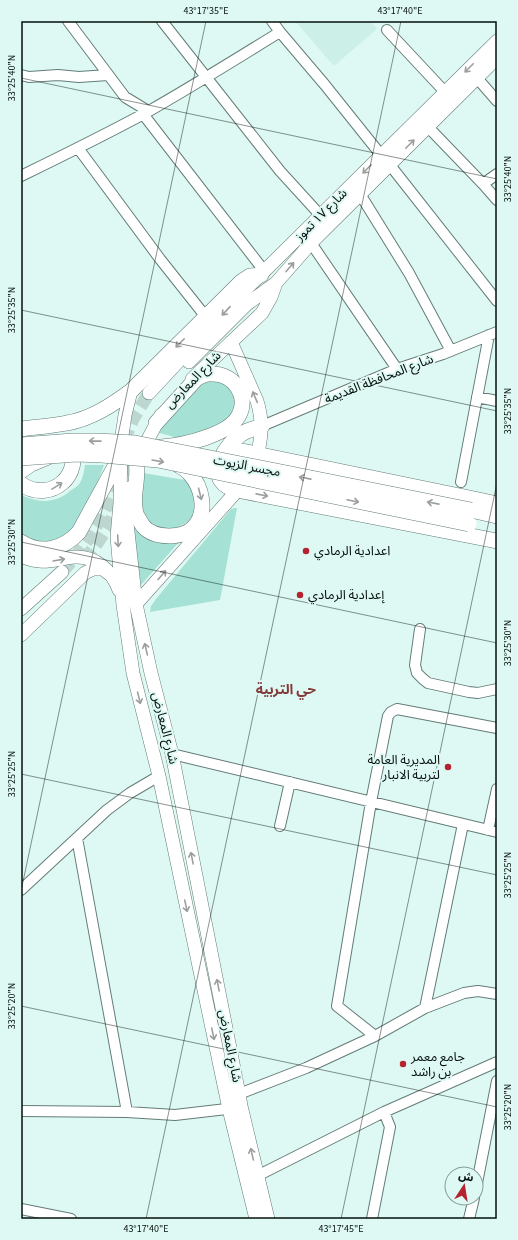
<svg xmlns="http://www.w3.org/2000/svg" width="518" height="1240" viewBox="0 0 518 1240" font-family="'Source Sans 3','Noto Sans Arabic',sans-serif">
  <style>
    .built { fill: #ccf0e8 }
    .green { fill: #a5e1d4 }
    .lines { fill: none; stroke-linecap: round; stroke-linejoin: round }
    .secondary-tunnel { stroke: #bed6d0; stroke-width: 13; stroke-dasharray: 13 6; stroke-linecap: butt }
    .street-casing { stroke: #647c77; stroke-width: 12 }
    .secondary-casing { stroke: #647c77; stroke-width: 14 }
    .primary-casing { stroke: #647c77; stroke-width: 16 }
    .street { stroke: #fff; stroke-width: 10 }
    .secondary { stroke: #fff; stroke-width: 13 }
    .primary { stroke: #fff; stroke-width: 15 }
    .primary-bridge-casing { stroke: #647c77; stroke-width: 16; stroke-linecap: butt }
    .primary-bridge { stroke: #fff; stroke-width: 15 }
    .oneway { stroke: #9b9f9e }
    .ticks { fill: none; stroke: #060f0d; stroke-width: 1; stroke-opacity: 0.45 }
    .poi-dot { fill: #b4232f; stroke: #def9f3; stroke-width: 1.5 }
    .labels { text-anchor: middle; dominant-baseline: central; stroke-width: 4; stroke-linejoin: round; paint-order: stroke }
    .street-label { font-size: 13px; fill: #060f0d; stroke: #def9f3 }
    .poi-label { font-size: 13px; fill: #060f0d; stroke: #def9f3; text-anchor: start }
    .neighbourhood-label { font-size: 14px; font-weight: bold; fill: #833b3a; stroke: #def9f3 }
    .neatline { fill: none; stroke: #060f0d; stroke-width: 1.5 }
    .ticks-label { font-size: 10px; text-anchor: middle; fill: #060f0d }
  </style>
  <rect width="100%" height="100%" fill="#def9f3"/>
  <path class="built" d="M295,21H370L377,29L334,66Z"/>
  <path class="green" d="M214,380L231,387L237,406L226,421L182,439L156,432L197,387L205,381Z
    M85,465H104L86,514L64,543L21,540V495C38,503 55,504 70,491C73,489 78,486 80,483C83,478 84,471 85,465Z
    M143,473L185,480L195,488V514L189,521L174,529L158,528L149,523L141,511Z
    M235,508H237L220,600L150,612L151,606L156,599L231,509Z
    M133,526C147,543 158,544 179,542L141,585Z"/>
  <g class="lines">
    <path class="secondary-tunnel" d="M124,441L133,419L149,393
      M84,560C104,536 119,511 126,481C128,470 128,458 131,447
      M62,572C82,550 97,528 109,501C113,493 117,484 118,474"/>
    <g class="street-casing">
      <path id="street" d="M68,21L125,97L148,111
        M162,21L280,171L321,216
        M272,21L280,32L325,85L381,155
        M387,30L445,92
        M21,75L29,77L58,75L79,77L108,75
        M477,78L497,101
        M143,114L265,272
        M428,127L483,184L497,200
        M78,148L160,259L206,317
        M390,165L497,301
        M21,176C64,155 107,134 149,111C193,86 236,59 280,32
        M483,184L497,174
        M360,194L409,273L451,351
        M311,243L397,369
        M477,397L497,401
        M262,426L397,369L443,354L497,332
        M461,482L489,335
        M420,629L415,665L417,673L423,679L428,683L469,692L478,693L497,689
        M172,754L497,832
        M280,826L290,782
        M488,830L497,789
        M77,838L127,1112
        M21,890L22,889L107,810L130,793L159,776
        M425,1008L463,824
        M375,1036L337,1006L371,802L388,716L391,712L397,709L497,728
        M239,1094L306,1068L375,1036L425,1008L464,993L478,991L497,994
        M21,1111L127,1112L175,1115L235,1108
        M257,1176L384,1112L497,1062
        M476,1188L497,1081
        M21,1209L71,1219
        M372,1219L390,1127L384,1112
        M469,1219L474,1198"/>
    </g>
    <g class="secondary-casing">
      <path id="secondary" d="M231,342L257,401C264,423 262,443 254,464
        M189,362L247,304L276,283L311,243L497,58
        M192,379L262,313L271,297L276,283
        M131,391L125,415L121,442L120,503L117,537L123,605L133,673L159,776L229,1109L256,1219
        M149,393L239,296L497,41
        M140,454L161,415
        M129,488L127,504V523L136,604L151,673L172,754L239,1094L241,1106L268,1219
        M21,556C44,566 53,559 75,557C96,556 112,571 119,590
        M136,604L244,483
        M21,609L62,572
        M21,635L85,573L93,569H103L108,573"/>
    </g>
    <g class="primary-casing">
      <path id="primary" d="M156,423L196,379C201,376 207,373 213,374C234,374 249,396 239,415C230,435 181,446 161,447
        M262,426C252,429 244,431 236,438C219,453 206,483 237,490L497,541
        M21,429C36,427 52,426 67,423C91,419 112,405 131,391L241,282L250,276L261,275
        M227,448L479,500L497,504
        M136,461C140,479 130,498 137,516C139,519 141,523 143,526C154,539 183,539 194,527C208,512 202,486 189,473C186,469 181,467 177,464
        M21,471L31,464L48,457
        M21,484C50,504 85,475 69,443
        M471,510L497,516
        M21,542C41,555 64,549 79,532L120,457"/>
    </g>
    <use href="#street" class="street"/>
    <use href="#secondary" class="secondary"/>
    <use href="#primary" class="primary"/>
    <g class="primary-bridge-casing">
      <path id="primary-bridge" d="M21,445L73,441H97L135,443L471,510
        M21,458L77,454L102,455L158,460L469,524"/>
    </g>
    <use href="#primary-bridge" class="primary-bridge"/>
  </g>
  <defs><path id="oneway-shaft" d="M-6 0H5M1.5-3L5.5 0L1.5 3" fill="none" stroke-width="1.6" stroke-linecap="round" stroke-linejoin="round"/></defs>
  <g class="oneway">
    <use href="#oneway-shaft" transform="translate(469 68) rotate(135)"/>
    <use href="#oneway-shaft" transform="translate(410 144) rotate(-45)"/>
    <use href="#oneway-shaft" transform="translate(367 169) rotate(135)"/>
    <use href="#oneway-shaft" transform="translate(290 267) rotate(-49)"/>
    <use href="#oneway-shaft" transform="translate(226 311) rotate(133)"/>
    <use href="#oneway-shaft" transform="translate(180 343) rotate(135)"/>
    <use href="#oneway-shaft" transform="translate(255 397) rotate(-113)"/>
    <use href="#oneway-shaft" transform="translate(95 441) rotate(-179)"/>
    <use href="#oneway-shaft" transform="translate(158 461) rotate(10)"/>
    <use href="#oneway-shaft" transform="translate(305 478) rotate(-169)"/>
    <use href="#oneway-shaft" transform="translate(57 486) rotate(-31)"/>
    <use href="#oneway-shaft" transform="translate(200 494) rotate(76)"/>
    <use href="#oneway-shaft" transform="translate(262 495) rotate(11)"/>
    <use href="#oneway-shaft" transform="translate(353 501) rotate(12)"/>
    <use href="#oneway-shaft" transform="translate(433 503) rotate(-169)"/>
    <use href="#oneway-shaft" transform="translate(118 541) rotate(87)"/>
    <use href="#oneway-shaft" transform="translate(59 560) rotate(-10)"/>
    <use href="#oneway-shaft" transform="translate(162 575) rotate(-49)"/>
    <use href="#oneway-shaft" transform="translate(146 649) rotate(-103)"/>
    <use href="#oneway-shaft" transform="translate(139 698) rotate(76)"/>
    <use href="#oneway-shaft" transform="translate(192 858) rotate(-101)"/>
    <use href="#oneway-shaft" transform="translate(186 906) rotate(78)"/>
    <use href="#oneway-shaft" transform="translate(218 985) rotate(-101)"/>
    <use href="#oneway-shaft" transform="translate(213 1034) rotate(78)"/>
    <use href="#oneway-shaft" transform="translate(252 1154) rotate(-103)"/>
  </g>
  <path class="ticks" d="M21,78L497,179M21,310L497,411M21,542L497,643M21,774L497,875M21,891L206,21M21,1006L497,1107M146,1219L401,21M341,1219L497,483"/>
  <g class="poi-dot">
    <circle cx="306" cy="551" r="4"/>
    <circle cx="300" cy="595" r="4"/>
    <circle cx="448" cy="767" r="4"/>
    <circle cx="403" cy="1064" r="4"/>
  </g>
  <g class="labels">
    <g class="street-label">
      <text transform="translate(321 215) rotate(-45)">شارع ١٧ تموز</text>
      <text transform="translate(379 379) rotate(-21)">شارع المحافظة القديمة</text>
      <text transform="translate(193 380) rotate(-46)">شارع المعارض</text>
      <text transform="translate(247 466) rotate(11)">مجسر الزيوت</text>
      <text transform="translate(165 728) rotate(76)">شارع المعارض</text>
      <text transform="translate(230 1046) rotate(79)">شارع المعارض</text>
    </g>
    <g class="poi-label">
      <text x="314" y="551">اعدادية الرمادي</text>
      <text x="308" y="595">إعدادية الرمادي</text>
      <text x="440" y="760" text-anchor="end">المديرية العامة<tspan x="440" dy="15">لتربية الانبار</tspan></text>
      <text x="411" y="1057">جامع معمر<tspan x="411" dy="15">بن راشد</tspan></text>
    </g>
    <g class="neighbourhood-label">
      <text x="286" y="690">حي التربية</text>
    </g>
  </g>
  <rect width="518" height="1240" fill="none" stroke="#def9f3" stroke-width="44"/>
  <g transform="translate(464 1186) rotate(12)"><circle r="19" fill="#def9f3" stroke="#889b97"/>
  <path d="M0-3L7 15L0 10L-7 15Z" fill="#b4232f"/>
  <text y="-6" font-size="11" font-weight="bold" text-anchor="middle" fill="#060f0d">ش</text>
  </g>
  <rect x="22" y="22" width="474" height="1196" class="neatline"/>
  <g class="ticks-label">
    <text x="206" y="14">43°17'35"E</text>
    <text x="400" y="14">43°17'40"E</text>
    <text transform="translate(11 78) rotate(-90)" y="4">33°25'40"N</text>
    <text transform="translate(507 179) rotate(-90)" y="4">33°25'40"N</text>
    <text transform="translate(11 310) rotate(-90)" y="4">33°25'35"N</text>
    <text transform="translate(507 411) rotate(-90)" y="4">33°25'35"N</text>
    <text transform="translate(11 542) rotate(-90)" y="4">33°25'30"N</text>
    <text transform="translate(507 643) rotate(-90)" y="4">33°25'30"N</text>
    <text transform="translate(11 774) rotate(-90)" y="4">33°25'25"N</text>
    <text transform="translate(507 875) rotate(-90)" y="4">33°25'25"N</text>
    <text transform="translate(11 1006) rotate(-90)" y="4">33°25'20"N</text>
    <text transform="translate(507 1107) rotate(-90)" y="4">33°25'20"N</text>
    <text x="146" y="1232">43°17'40"E</text>
    <text x="341" y="1232">43°17'45"E</text>
  </g>
</svg>
